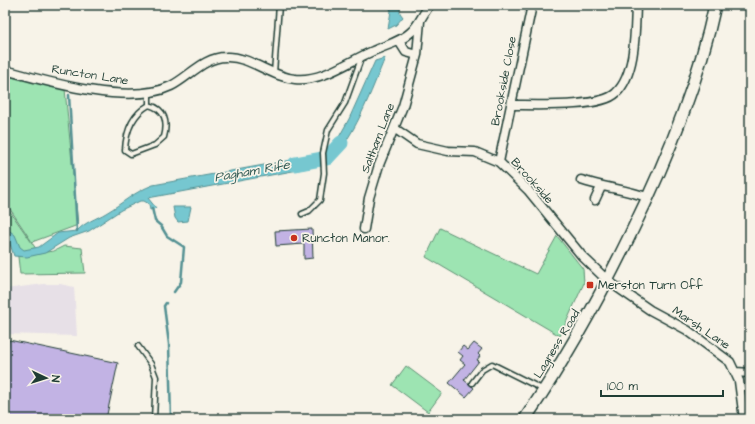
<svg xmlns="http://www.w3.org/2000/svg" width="755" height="424" viewBox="0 0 755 424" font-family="'Architects Daughter',sans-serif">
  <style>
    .built { fill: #e7e0e7 }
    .green { fill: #9de4b2; stroke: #5e9073 }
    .water { fill: #76c7d0; stroke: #539092 }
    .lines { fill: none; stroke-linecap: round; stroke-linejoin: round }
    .stream { stroke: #539092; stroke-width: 2.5 }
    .river { stroke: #76c7d0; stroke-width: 15 }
    .building { fill: #c2b3e4; stroke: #1f3d34 }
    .lane-casing { stroke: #1f3d34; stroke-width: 7 }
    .street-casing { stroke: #1f3d34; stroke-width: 11 }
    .secondary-casing { stroke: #1f3d34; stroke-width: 14 }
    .lane { stroke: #f7f3e8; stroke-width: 4 }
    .street { stroke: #f7f3e8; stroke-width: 8 }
    .secondary { stroke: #f7f3e8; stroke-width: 11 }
    .poi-dot { fill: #c8321e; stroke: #f7f3e8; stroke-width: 1.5 }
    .labels { text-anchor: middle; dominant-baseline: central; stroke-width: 3.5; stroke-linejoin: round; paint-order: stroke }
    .street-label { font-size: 12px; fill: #1f3d34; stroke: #f7f3e8 }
    .poi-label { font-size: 12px; fill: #1f3d34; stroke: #f7f3e8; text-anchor: start }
    .water-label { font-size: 13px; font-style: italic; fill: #305953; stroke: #f7f3e8 }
  </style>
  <rect width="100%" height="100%" fill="#f7f3e8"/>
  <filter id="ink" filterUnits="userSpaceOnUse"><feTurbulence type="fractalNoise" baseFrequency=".025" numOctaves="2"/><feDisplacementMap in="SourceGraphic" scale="8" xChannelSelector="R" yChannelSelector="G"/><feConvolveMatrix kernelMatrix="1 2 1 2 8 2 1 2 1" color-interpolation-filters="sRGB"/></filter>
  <g filter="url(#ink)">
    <path class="built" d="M44,284H60L74,287L77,336L5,334V289Z"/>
    <path class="green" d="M5,75L65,89L78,225L32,242L10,209L5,207Z
      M5,209L9,210L39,253L54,251L64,246L82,248L85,273L20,274L18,257L5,228Z
      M440,228L536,274L557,236L583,269L584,283L560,336L426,257Z
      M406,366L442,393L428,412L392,385Z"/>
    <path class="water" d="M398,5L400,8V13L403,17L396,25L388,29L391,11L389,6Z
      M385,58C373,86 352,147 326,162L329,149L339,137L349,119L375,61Z
      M314,156V167L148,198L156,208L150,210L149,204L144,201H140L121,210L89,231L69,238L45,253L27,257L14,256L8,238H5L6,228L15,235L20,247L24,250L39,247L58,233L77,231C85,222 96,219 106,213C123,203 134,192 153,185Z
      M173,207H191L188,221L178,222L175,218Z"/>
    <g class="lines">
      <path class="stream" d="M69,95L77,231
        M152,208L155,221L161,226L167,236L184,247L181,282L174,292
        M166,303L164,306L169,344L171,419"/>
      <path class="river" d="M295,164L327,158L341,143"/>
    </g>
    <path class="building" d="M312,229L313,258L304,259V244L276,246L275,231Z
      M9,340L118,363L106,419H5V362Z
      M474,343L482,349L478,354L480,356L477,360L479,361L464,380L474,388L466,397L449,383L465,364L460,360L463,356L458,352L463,346L468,350Z"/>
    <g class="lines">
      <g class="lane-casing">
        <path id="lane" d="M274,73L279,5
          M149,92V105C133,114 126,131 125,150L131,154L155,145L164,137C168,122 165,109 149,105
          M302,214L309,211L320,200L324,173L323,153L328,130L345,103L362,56
          M138,346L151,364L156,377L154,419
          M472,383L482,370L492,364L542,389"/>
      </g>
      <g class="street-casing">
        <path id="street" d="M399,41L406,52L417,55
          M5,70C48,82 130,106 171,86C189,77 204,57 226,57C250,56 271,77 295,79C322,82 349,61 373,51C386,45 401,42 411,32C419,25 423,13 430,5
          M512,105C535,105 601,108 616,93C636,74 635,30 636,5
          M394,128L417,144L448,151L475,152L499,162L528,190L582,256L608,281L650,310L687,330L730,362L739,381L744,419
          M499,162L532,5
          M581,180C604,188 626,189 649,198
          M595,200L601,187
          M364,229L369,198L379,165L403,106L417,55L420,21
          M736,372L750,373"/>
      </g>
      <g class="secondary-casing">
        <path id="secondary" d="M525,419C565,360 599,299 630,235C666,162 698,85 715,5"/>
      </g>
      <use href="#lane" class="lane"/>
      <use href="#street" class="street"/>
      <use href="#secondary" class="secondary"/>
    </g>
  </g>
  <g class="poi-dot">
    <circle cx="294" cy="238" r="4"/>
    <rect x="586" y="281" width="8" height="8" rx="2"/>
  </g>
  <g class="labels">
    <g class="street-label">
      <text transform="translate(90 75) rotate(9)">Runcton Lane</text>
      <text transform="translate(504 81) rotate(-79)">Brookside Close</text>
      <text transform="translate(378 138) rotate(-69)">Saltham Lane</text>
      <text transform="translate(532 181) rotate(48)">Brookside</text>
      <text transform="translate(701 328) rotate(34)">Marsh Lane</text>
      <text transform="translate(557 344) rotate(-59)">Lagness Road</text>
    </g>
    <g class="poi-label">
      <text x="302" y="238">Runcton Manor.</text>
      <text x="598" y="285">Merston Turn Off</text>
    </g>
    <g class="water-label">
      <text transform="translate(252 171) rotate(-10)">Pagham Rife</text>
    </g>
  </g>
  <rect width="755" height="424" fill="none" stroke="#f7f3e8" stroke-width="20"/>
  <rect x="10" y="10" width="735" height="404" fill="none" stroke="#1f3d34" stroke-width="1.5" filter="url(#ink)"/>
  <g transform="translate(46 378) rotate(94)" stroke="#f7f3e8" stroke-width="3" paint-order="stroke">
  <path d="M0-3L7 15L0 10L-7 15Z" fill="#1f3d34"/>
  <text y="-6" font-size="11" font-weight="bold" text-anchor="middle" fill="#1f3d34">N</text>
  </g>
  <path d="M601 390v6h122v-6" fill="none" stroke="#1f3d34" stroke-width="2"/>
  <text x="607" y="390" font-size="12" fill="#1f3d34" stroke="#f7f3e8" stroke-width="3" paint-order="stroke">100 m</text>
</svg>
